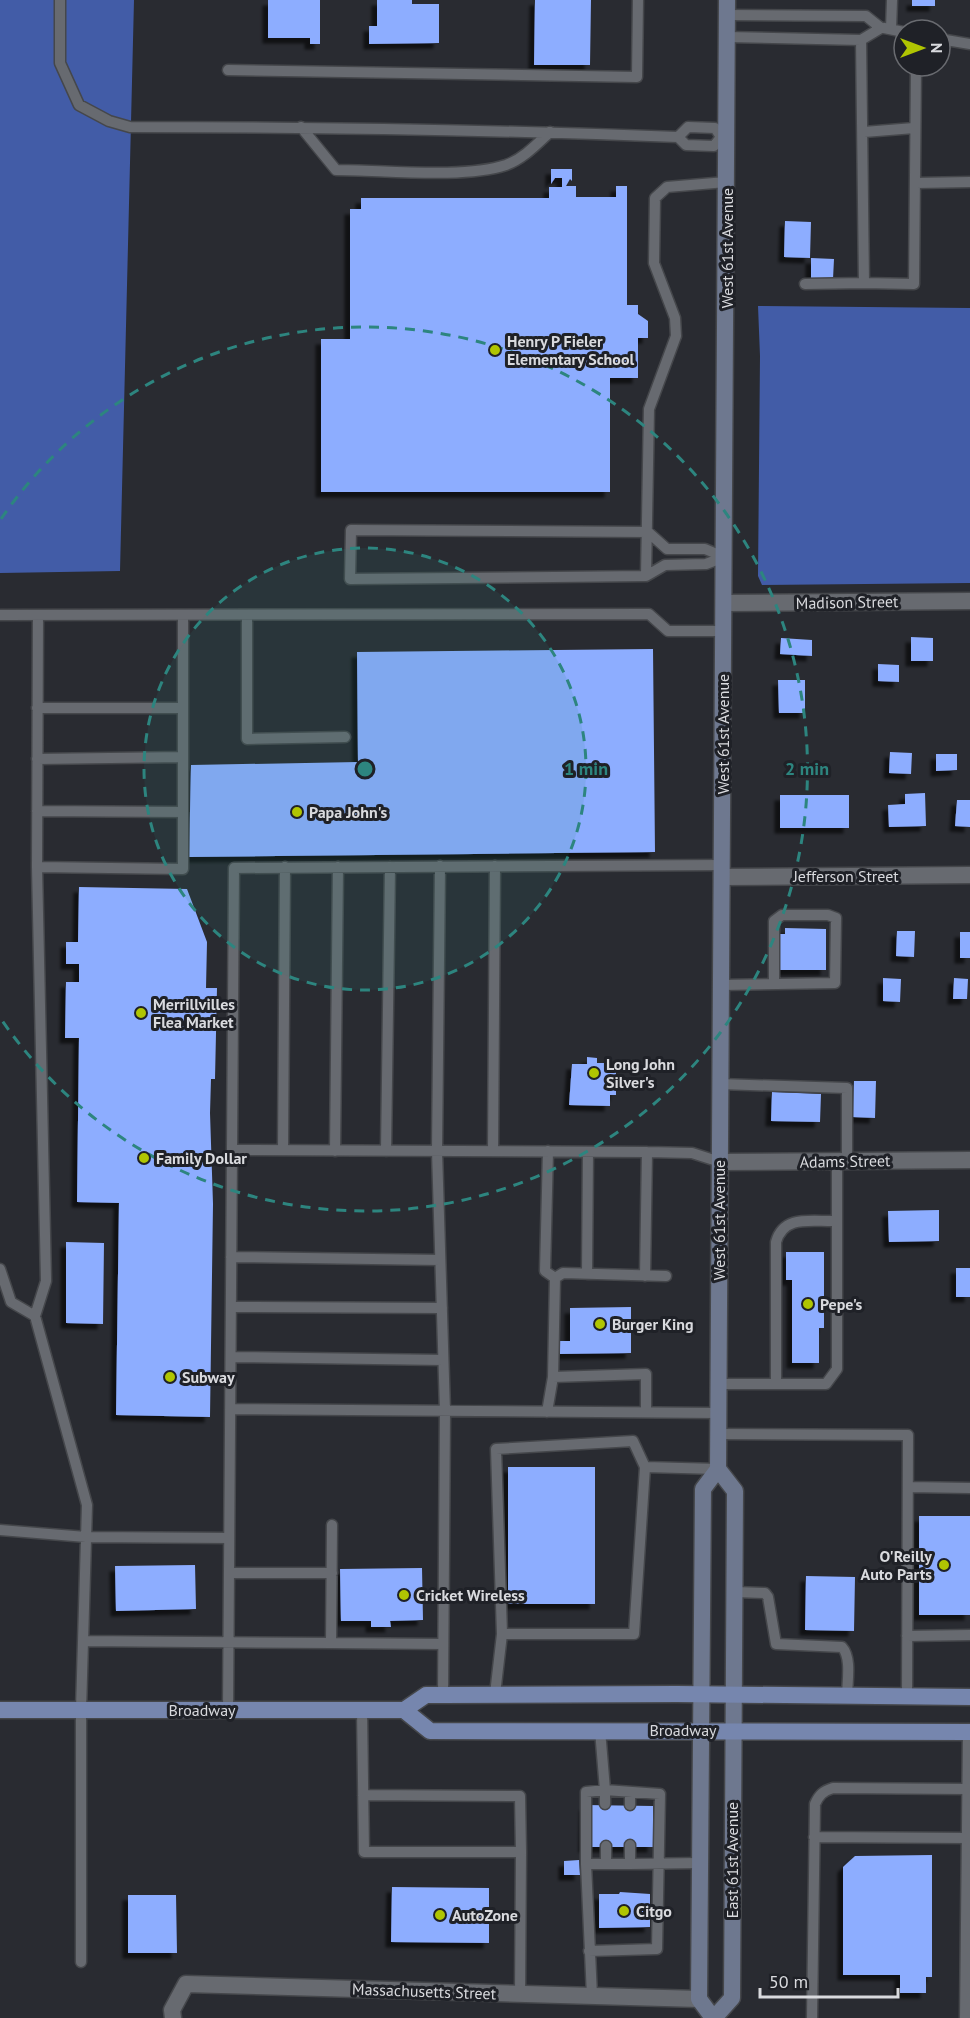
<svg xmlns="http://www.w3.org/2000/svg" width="970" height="2018" viewBox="0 0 970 2018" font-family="'PT Sans',sans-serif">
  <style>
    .forest { fill: #425ca7 }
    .building { fill: #8dadff; filter: url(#shadow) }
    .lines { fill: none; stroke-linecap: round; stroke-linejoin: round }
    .service-casing { stroke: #45474b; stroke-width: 13 }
    .minor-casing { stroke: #45474b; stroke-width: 19 }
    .secondary-casing { stroke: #45474b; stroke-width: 19 }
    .primary-casing { stroke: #45474b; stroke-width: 19 }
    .service { stroke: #676a70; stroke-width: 10 }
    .minor { stroke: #676a70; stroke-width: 16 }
    .secondary { stroke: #6e788f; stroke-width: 16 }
    .primary { stroke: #7686ae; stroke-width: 16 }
    .ring { fill: none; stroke: #2d857f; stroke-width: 3; stroke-dasharray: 10 8 }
    .poi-dot { fill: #b0c502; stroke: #1f2127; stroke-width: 2 }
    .labels { text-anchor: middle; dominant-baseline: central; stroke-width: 6; stroke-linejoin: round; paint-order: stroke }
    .street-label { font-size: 16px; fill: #d9dade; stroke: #1f2127 }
    .poi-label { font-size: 16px; font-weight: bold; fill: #d9dade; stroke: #1f2127; text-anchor: start }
    .centre { fill: #2d857f; stroke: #1f2127; stroke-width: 3 }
    .ring-label { font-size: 18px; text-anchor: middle; font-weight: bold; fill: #2d857f; stroke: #1f2127; stroke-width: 6; stroke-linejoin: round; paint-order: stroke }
  </style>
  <defs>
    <filter id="shadow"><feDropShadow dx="-5.5" dy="5.5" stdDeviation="1.5" flood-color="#0009"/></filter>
  </defs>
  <rect width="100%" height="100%" fill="#292b31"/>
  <path class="forest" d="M0,0H134L120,571L0,573Z
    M758,306L970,308V583L762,585L758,576L760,356Z"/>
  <path class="building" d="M268,0H320V44H310V38H268Z
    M377,0H412V4H439V43L369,44V26H377Z
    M535,0H591L590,65H534Z
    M912,0H935V6H912Z
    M551,169H572V181L570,179L566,186H576V197H616V186H627V305H638V314L648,321V338H638V378H610V492H321V339H350V209H361V198H549V187H562V178H555L551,184Z
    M785,221L811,222L810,258L784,257Z
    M811,258L834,259L833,279H811Z
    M911,637L933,638V661H911Z
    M781,638L812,640V656L780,654Z
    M653,649L655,852L189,857L191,765L358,762L357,652Z
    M878,664L899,665V682L878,681Z
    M778,680H805V713H779Z
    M890,752L912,753L911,774L889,773Z
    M936,754H957V770L936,771Z
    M925,793L926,826L889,827L888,805L905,804V794Z
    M780,795H849V828H780Z
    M957,800H970V827L955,826Z
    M79,887L187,889L207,942L206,988H217L215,1079H211L210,1113L213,1204L210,1417L116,1415L119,1203L77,1202L79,1038H65L66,982H79V964H66V942H78Z
    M785,928L826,929V970H778L779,934H785Z
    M897,931H915L914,957L896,956Z
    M960,932H970V958H960Z
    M883,978L901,979L900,1002L883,1001Z
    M954,978L968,979L967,999H953Z
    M587,1057L597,1058V1063H616V1095H610V1106L569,1105L572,1064H587Z
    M854,1081H876L875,1118L853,1117Z
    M772,1092L821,1094L820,1122L771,1121Z
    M939,1210V1241L889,1242L888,1211Z
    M66,1242L104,1243L103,1324L66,1323Z
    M786,1252H824V1328H819V1363H792V1280H786Z
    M956,1268H970V1297H956Z
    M631,1307V1353L560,1354V1341H570V1308Z
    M508,1467H595V1604H508Z
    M919,1516H970V1615H919Z
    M195,1565L196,1609L116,1611L115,1566Z
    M422,1568L423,1620L390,1621L391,1627H371V1621H341L340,1569Z
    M806,1576L855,1577L854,1631L805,1630Z
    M585,1805L653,1806V1847H584Z
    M932,1855V1977H926V1993H900V1975H843V1867L855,1856Z
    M579,1860L580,1875H564V1861Z
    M392,1887L489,1888V1943L391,1942Z
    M620,1892L650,1894V1927L599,1928V1894H619Z
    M128,1895H176L177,1953H128Z"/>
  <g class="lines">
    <g class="service-casing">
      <path id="service" d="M60,0V63L79,105L109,121L130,127C313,127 495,130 678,137L686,145L714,146L721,137
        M884,28L904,32
        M891,29L892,0
        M727,37L861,40L881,28L866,16L727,15
        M940,39L970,44
        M861,40L864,283L914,284L916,66
        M228,70L637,77L638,0
        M301,127L336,170C384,170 463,179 506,165C523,159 537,144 550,132
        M864,132L914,128
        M678,137L688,127L715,128L721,137
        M916,183L970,182
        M805,284L864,283
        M351,530L648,532L667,549H705L724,557L706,564L665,565L646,576L350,579Z
        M646,576L649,409L676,336L675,318L654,263L655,198L667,187L726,182
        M0,615L649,614L668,631H723
        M247,615V739L345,737
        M37,708H183
        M37,759L183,757
        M37,811L183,812
        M440,866L437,1151L445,1411L443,1695
        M37,867L38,616
        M721,985L835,983L836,918L828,915H782L774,921V984
        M720,1084L847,1088V1161
        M232,1150L647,1152L692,1153L720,1162
        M283,1150L285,867
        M335,1151L338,867
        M386,1151L390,867
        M493,1151L495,866
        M548,1151L545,1271L555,1278
        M231,1257L440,1260
        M0,1269L11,1302L35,1316L87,1505L81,1710V1962
        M587,1274L588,1152
        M645,1276L647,1152
        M231,1307L442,1308
        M35,1316L46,1281L37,867L183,869V616
        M231,1357L443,1360
        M719,1384H826L837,1369V1161
        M776,1384V1242C784,1214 812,1222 837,1221
        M230,1409L718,1413
        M547,1412L553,1377
        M646,1412V1374L553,1377L555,1278L563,1273L666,1276
        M718,1434L908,1435L907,1697
        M908,1487L970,1488
        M332,1525L331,1643L443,1644
        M0,1530L86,1537L229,1538
        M229,1573H332
        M735,1592L765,1593L768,1597L776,1644L842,1647C852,1658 847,1682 847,1697
        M502,1634L496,1449L633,1441L645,1467
        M907,1636L970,1635
        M83,1641L331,1643
        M495,1694L502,1634H634L645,1467L718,1469
        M228,1710L234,868L722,865
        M362,1710L364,1852H521L520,1994
        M630,1792V1805
        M363,1795L520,1796L521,1852
        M605,1804V1790L586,1792V1864H606
        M814,1837L967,1838
        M630,1845V1864L699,1863
        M606,1846V1864H630
        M586,1864L592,1996
        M589,1951L657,1949L660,1794L605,1790L600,1730
        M812,2018L815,1804C819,1795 823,1791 833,1788L967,1789
        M965,2018L968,1732"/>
    </g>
    <g class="minor-casing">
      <path id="minor" d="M724,603L970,601
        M722,877L970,875
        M720,1162L970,1160
        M173,2018L172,2010L186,1984L699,1999"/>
    </g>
    <g class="secondary-casing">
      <path id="secondary" d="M713,2018L699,1999L703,1489L718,1469
        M714,2018L732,1998L735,1491L718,1469L727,0"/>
    </g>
    <g class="primary-casing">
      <path id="primary" d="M0,1710H404L426,1695H443L677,1694L970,1697
        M404,1710L430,1731L970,1732"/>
    </g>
    <use href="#service" class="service"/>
    <use href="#minor" class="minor"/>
    <use href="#secondary" class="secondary"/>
    <use href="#primary" class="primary"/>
  </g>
  <circle cx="365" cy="769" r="221" fill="#2d857f" fill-opacity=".12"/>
  <g class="ring">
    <circle cx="365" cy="769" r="221"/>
    <path d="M1 519A442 442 0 1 1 1 1019"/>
  </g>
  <g class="poi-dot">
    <circle cx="495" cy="350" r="6"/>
    <circle cx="297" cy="812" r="6"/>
    <circle cx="141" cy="1013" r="6"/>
    <circle cx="594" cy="1073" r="6"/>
    <circle cx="144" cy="1158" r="6"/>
    <circle cx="808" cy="1304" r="6"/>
    <circle cx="600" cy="1324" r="6"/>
    <circle cx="170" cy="1377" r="6"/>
    <circle cx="944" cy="1565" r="6"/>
    <circle cx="404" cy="1595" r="6"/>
    <circle cx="624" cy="1911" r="6"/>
    <circle cx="440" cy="1915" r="6"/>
  </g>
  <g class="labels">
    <g class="street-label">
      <text transform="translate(727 248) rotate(-90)">West 61st Avenue</text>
      <text transform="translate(847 602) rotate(-1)">Madison Street</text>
      <text transform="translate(723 734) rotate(-90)">West 61st Avenue</text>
      <text x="846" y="876">Jefferson Street</text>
      <text transform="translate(845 1161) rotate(-1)">Adams Street</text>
      <text transform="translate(719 1220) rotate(-90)">West 61st Avenue</text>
      <text x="202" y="1710">Broadway</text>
      <text x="683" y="1730">Broadway</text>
      <text transform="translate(732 1860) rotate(-90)">East 61st Avenue</text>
      <text transform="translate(424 1991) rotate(2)">Massachusetts Street</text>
    </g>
    <g class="poi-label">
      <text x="507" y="341">Henry P Fieler<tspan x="507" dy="18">Elementary School</tspan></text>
      <text x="309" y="812">Papa John's</text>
      <text x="153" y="1004">Merrillvilles<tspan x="153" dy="18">Flea Market</tspan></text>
      <text x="606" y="1064">Long John<tspan x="606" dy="18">Silver's</tspan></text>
      <text x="156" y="1158">Family Dollar</text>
      <text x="820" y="1304">Pepe's</text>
      <text x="612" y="1324">Burger King</text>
      <text x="182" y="1377">Subway</text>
      <text x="932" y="1556" text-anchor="end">O'Reilly<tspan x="932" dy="18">Auto Parts</tspan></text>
      <text x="416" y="1595">Cricket Wireless</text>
      <text x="636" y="1911">Citgo</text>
      <text x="452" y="1915">AutoZone</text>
    </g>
  </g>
  <circle cx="365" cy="769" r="9" class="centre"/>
  <g class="ring-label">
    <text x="586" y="775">1 min</text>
    <text x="807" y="775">2 min</text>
  </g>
  <g transform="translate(922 48) rotate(90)"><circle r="28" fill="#1f2127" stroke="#696b70" stroke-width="1.5"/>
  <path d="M0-4.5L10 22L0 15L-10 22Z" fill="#b0c502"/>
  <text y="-9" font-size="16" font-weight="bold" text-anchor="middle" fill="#d9dade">N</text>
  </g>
  <path d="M760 1988v9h138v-9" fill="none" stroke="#d9dade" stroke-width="3"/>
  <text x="769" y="1988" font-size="18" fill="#d9dade" stroke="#1f2127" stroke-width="4.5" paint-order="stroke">50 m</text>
</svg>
